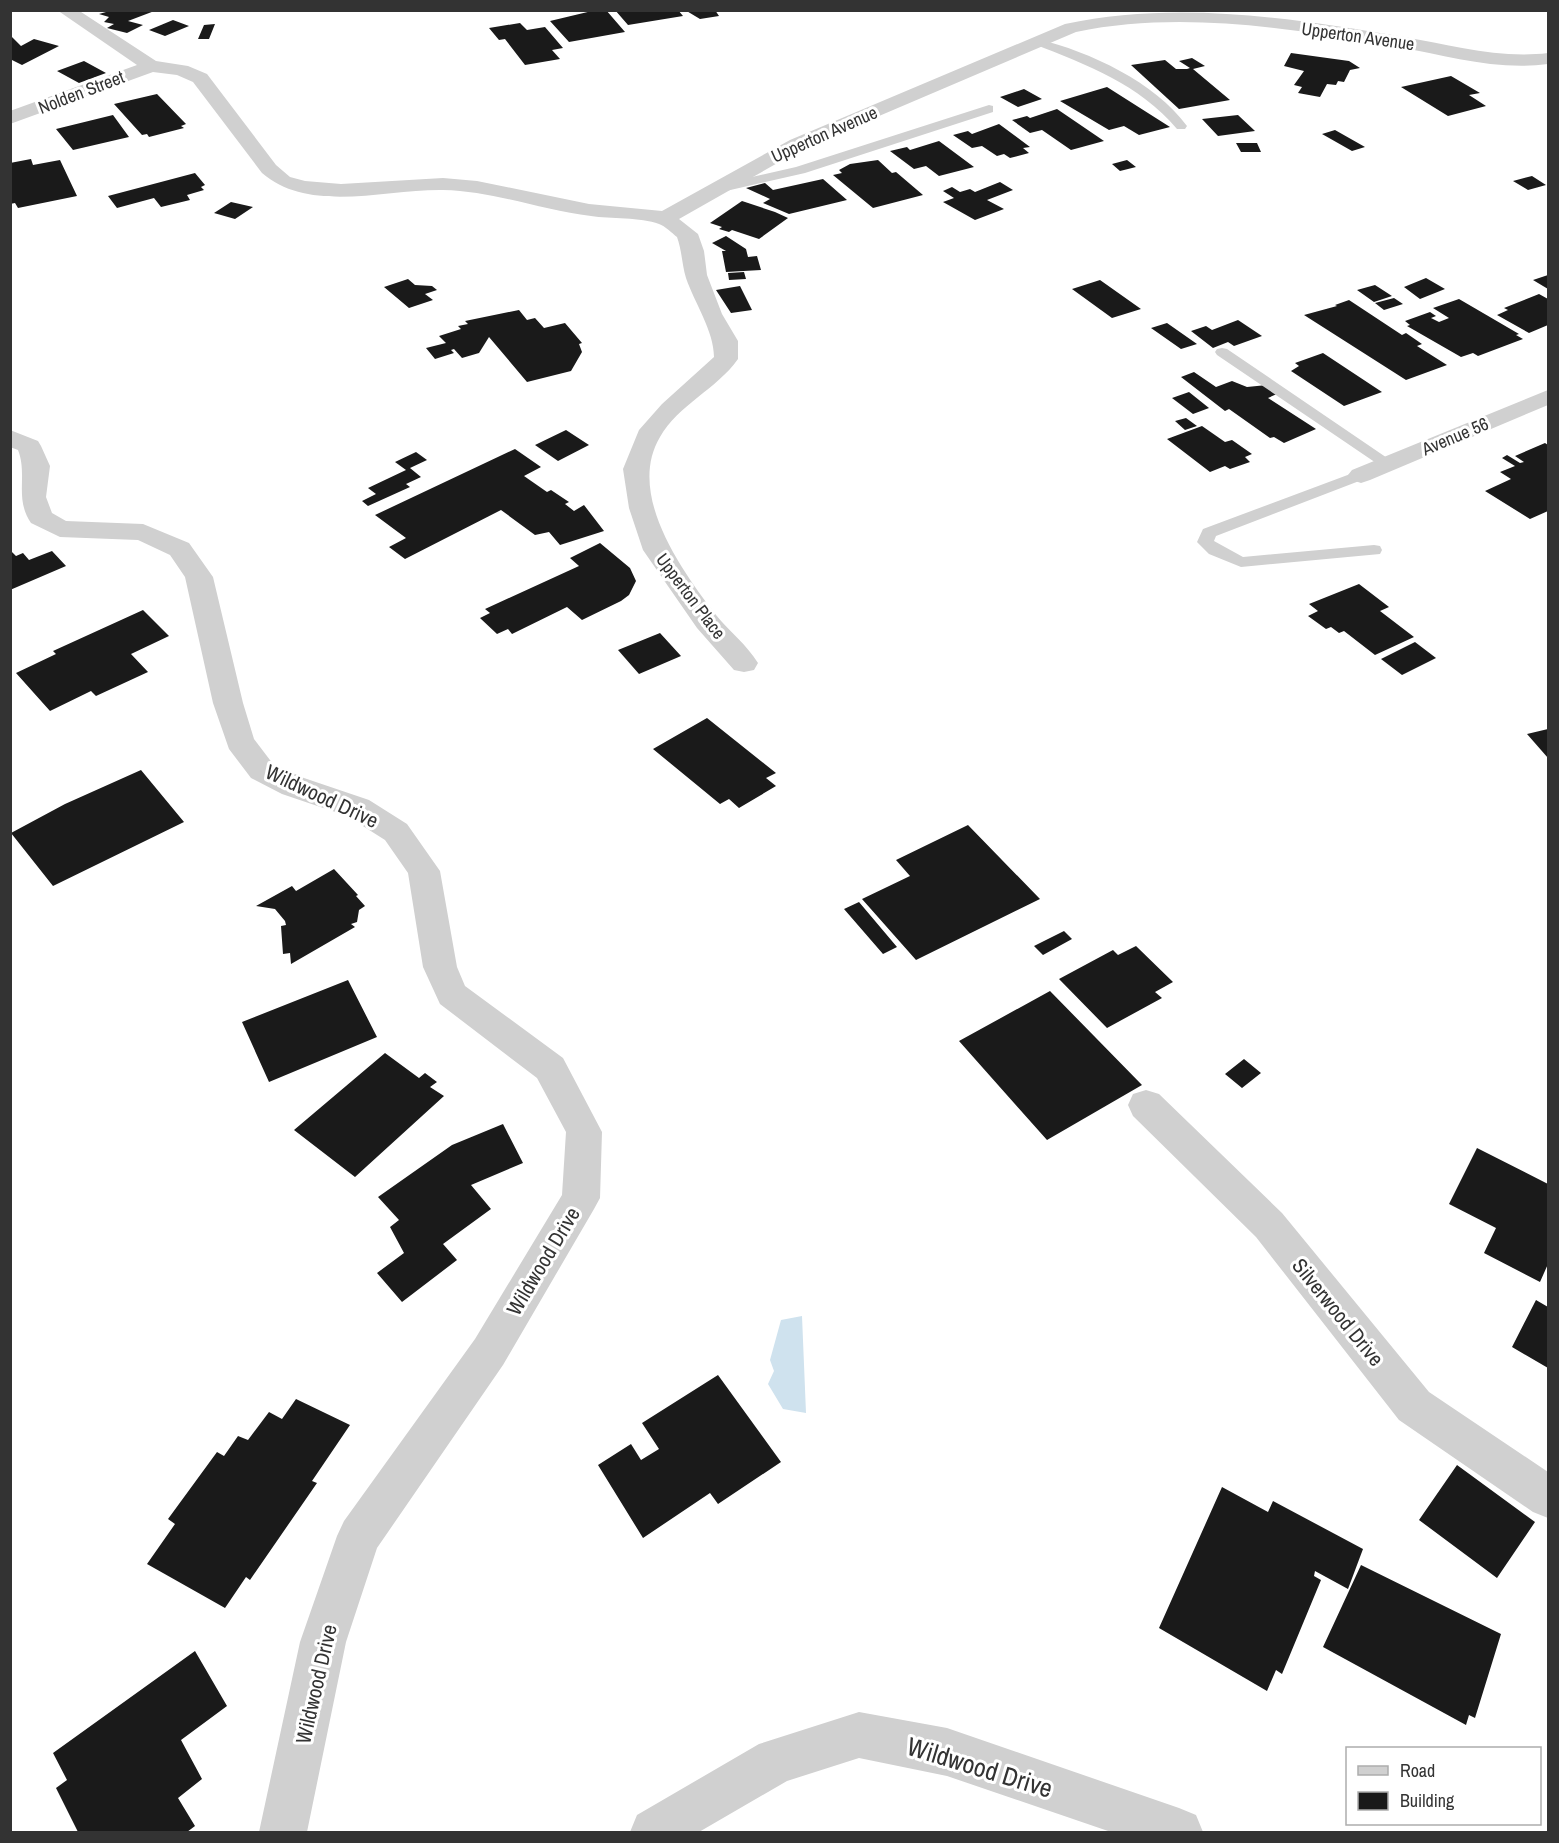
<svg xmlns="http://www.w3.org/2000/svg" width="1559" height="1843" viewBox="0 0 1559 1843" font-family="'Archivo Narrow',sans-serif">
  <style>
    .water { fill: #cfe2ee }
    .building { fill: #1a1a1a }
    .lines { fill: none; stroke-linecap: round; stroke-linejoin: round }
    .lane { fill: #d0d0d0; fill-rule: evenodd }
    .street { fill: #d0d0d0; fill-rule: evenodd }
    .labels { text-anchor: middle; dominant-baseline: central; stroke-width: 6; stroke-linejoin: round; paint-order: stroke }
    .far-street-label { font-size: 18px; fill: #333; stroke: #fff }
    .street-label { font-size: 21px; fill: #333; stroke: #fff }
    .near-street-label { font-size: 26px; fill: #333; stroke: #fff }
  </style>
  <rect width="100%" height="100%" fill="#fff"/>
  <path class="water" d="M802,1316L806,1413L783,1409L768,1384L774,1371L770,1360L781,1320Z"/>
  <path class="building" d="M113,10H157L128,21L143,25L127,33L107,28L114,24L104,22L109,17L99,14Z
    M596,10H606L625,32L569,42L550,21Z
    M615,10H678L683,16L628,25Z
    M685,10H715L719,16L700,19Z
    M173,20L189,26L165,36L149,30Z
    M520,23L527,30L545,27L563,48L552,50L560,59L525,65L505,39L499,40L489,28Z
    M215,24L209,39H198L204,25Z
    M10,35L21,46L34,39L59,46L22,65L10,59Z
    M1291,53L1349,61L1360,68L1350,70L1344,82L1338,81L1336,85L1327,84L1320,97L1298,93L1302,87L1294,85L1304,71L1284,66Z
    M1192,58L1205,66L1193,69L1230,100L1179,109L1131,65L1165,60L1176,69H1187L1190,68L1179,61Z
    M84,61L106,73L79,83L57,71Z
    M1451,76L1480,93L1469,95L1486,106L1448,116L1401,87Z
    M1107,87L1170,127L1139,135L1124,126L1109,130L1060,101Z
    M1024,89L1042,99L1018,107L1000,97Z
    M157,94L186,124L181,126L184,128L149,137L147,134L142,135L114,104Z
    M1057,109L1104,141L1071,150L1042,130L1030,133L1012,120L1027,116L1030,118Z
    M113,115L129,137L73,150L56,129Z
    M1238,115L1255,131L1218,136L1202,119Z
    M999,124L1030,147L1023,148L1029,153L1010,158L1004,154L997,156L982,146L972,148L953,135L968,131L972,134Z
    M1335,130L1365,147L1352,151L1322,134Z
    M939,141L974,167L939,176L926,166L914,169L890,151L907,147L910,150Z
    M1236,143H1257L1261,152H1241Z
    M31,159L33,165L60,160L77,196L18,208L15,203L10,204V163Z
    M878,160L892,173L896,172L923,195L873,208L833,175L842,173L839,170L850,164Z
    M1127,160L1136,167L1120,171L1112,164Z
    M195,173L205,185L201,187L204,190L187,195L190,200L161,207L154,198L117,208L108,196Z
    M1532,176L1546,185L1528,190L1513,181Z
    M823,179L847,200L789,214L763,203L770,199L746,188L765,183L773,190Z
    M1000,182L1013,190L987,200L1004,209L975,220L943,202L954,198L943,191L952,187L960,192L970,189L975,192Z
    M742,201L775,212L788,218L759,239L732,230L729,232L719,229L722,227L710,223Z
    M231,202L253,207L235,219L214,213Z
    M726,236L746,249L748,257L757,256L761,270L726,272L722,251H726L712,243Z
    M744,272L746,279L729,280L728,273Z
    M1548,275V289L1533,280Z
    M1426,278L1445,289L1420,299L1404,287Z
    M408,279L415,285L432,286L437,290L425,294L433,300L409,308L384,287Z
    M1100,280L1141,309L1112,318L1072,289Z
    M1375,285L1392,296L1374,302L1357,290Z
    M740,286L752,310L731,313L716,290Z
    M1539,294L1548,299V325L1529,333L1497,315L1508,310L1504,308Z
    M1394,298L1403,304L1384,310L1375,303Z
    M1459,299L1519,334L1516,335L1523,339L1478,356L1473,353L1461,357L1407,326L1410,325L1405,321L1430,312L1436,316L1431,318L1439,322L1449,318L1433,308Z
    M1349,300L1402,335L1406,333L1422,344L1417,346L1447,365L1406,380L1304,315L1337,306L1335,305Z
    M519,310L527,320L535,318L544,328L565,323L582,343L579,344L582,352L571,371L527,382L489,337L479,353L462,358L454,349L451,350L454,353L435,359L426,348L446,343L439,336L461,329L458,326L468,324L465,321Z
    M1238,320L1262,336L1234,346L1228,342L1213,348L1191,331L1206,326L1212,330Z
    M1167,323L1197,344L1181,349L1151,328Z
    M1323,353L1382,392L1344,406L1291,371L1299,366L1295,363Z
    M1194,372L1216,387L1232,381L1247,387L1267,385L1279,393L1268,398L1316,429L1284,443L1274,437L1270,438L1229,409L1225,411L1181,377Z
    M1189,392L1209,408L1193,414L1172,398Z
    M1186,418L1197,426L1185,430L1175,421Z
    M1202,426L1225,442L1232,440L1252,454L1245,457L1250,462L1230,469L1225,466L1210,472L1167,439Z
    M566,430L589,445L558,461L535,445Z
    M1545,443L1548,445V511L1530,519L1485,491L1511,479L1500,472L1515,466L1502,458L1507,455L1520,463L1524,462L1515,456Z
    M515,449L541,467L524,476L547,492L551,490L569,502L565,504L574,511L584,505L604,531L560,545L549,532L535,535L501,510L405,559L389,547L406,538L375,515Z
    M416,452L427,460L410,468L421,477L406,484L410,487L368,506L362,501L376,494L368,488L406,470L395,462Z
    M600,543L630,568L636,581L629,595L621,601L582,620L567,607L512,634L508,629L497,634L480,618L490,613L485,609L579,566L570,558Z
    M10,550L16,556L23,553L29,560L52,551L66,566L10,590Z
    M1359,584L1389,607L1380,611L1414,637L1375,655L1344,631L1339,633L1331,627L1326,629L1308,616L1318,611L1309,604Z
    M143,610L169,636L131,654L148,672L96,696L91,691L50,711L16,673L56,654L53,651Z
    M660,633L681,656L639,674L618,650Z
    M1415,642L1436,658L1402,675L1381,659Z
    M707,718L776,773L766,778L776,786L739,808L729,799L720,804L653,749Z
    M1548,729V758L1527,734Z
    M141,770L184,822L53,886L11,833L65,804Z
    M968,825L1040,899L916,960L862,899L910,876L896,860Z
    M334,869L358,895L356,896L365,906L359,910L357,922L351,924L355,927L291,964L290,953L283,954L281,926L286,925L285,921L275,909L256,906L292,886L296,891Z
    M859,902L897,947L883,954L844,909Z
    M1064,931L1072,939L1043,955L1034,946Z
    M1136,946L1173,982L1155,992L1162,998L1107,1028L1059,979L1113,950L1118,955Z
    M348,980L377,1037L269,1082L242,1022Z
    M1050,991L1142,1085L1047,1140L959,1041Z
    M385,1053L419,1078L425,1073L437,1082L430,1087L444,1096L355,1177L294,1130Z
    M1244,1059L1261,1073L1242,1088L1225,1074Z
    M503,1124L523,1163L471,1185L491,1209L443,1244L457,1260L402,1302L377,1273L404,1253L390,1227L399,1220L378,1197L452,1145Z
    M1477,1148L1548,1184V1264L1540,1282L1484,1253L1496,1228L1449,1204Z
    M1536,1300L1548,1307V1368L1512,1347Z
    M718,1375L781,1462L718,1504L710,1493L643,1538L598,1465L631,1444L641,1460L659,1449L642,1423Z
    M296,1399L350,1425L312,1481L317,1483L250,1580L246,1577L225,1608L147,1564L175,1524L168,1519L217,1452L224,1456L238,1436L248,1440L269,1412L282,1419Z
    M1457,1465L1535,1522L1497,1578L1419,1520Z
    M1222,1487L1268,1512L1273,1501L1363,1549L1348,1589L1315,1571L1314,1576L1321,1580L1282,1674L1276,1670L1267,1691L1159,1628Z
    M1361,1565L1501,1634L1475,1718L1469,1715L1466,1725L1323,1647Z
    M195,1651L227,1706L181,1740L202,1779L178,1798L195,1826L187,1832H78L56,1788L67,1780L53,1753Z"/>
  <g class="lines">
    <path class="lane" d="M1038,39C1090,52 1155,82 1187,126L1185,129H1177C1139,84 1087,65 1034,44L1032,42Z
      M989,105L993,106V112L805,173L713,194L706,190L708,187L796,167Z
      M1222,348L1227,349L1396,464L1394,467H1382L1217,355L1215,352L1217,349Z
      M1361,470L1367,472L1369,475L1367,478L1216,536L1214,541L1243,557L1374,545L1380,546L1382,550L1380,554L1241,567L1209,554L1197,542L1203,529Z"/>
    <path class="street" d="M57,10H78L156,61L188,66L207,74L276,165L290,177L305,181L341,184L443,178L477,181L589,204L662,211L790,140L1065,24C1176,0 1293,18 1404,37C1452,45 1499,59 1548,53V64C1498,71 1448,56 1399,47C1292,29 1183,10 1076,32L804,148L679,219L698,234L704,251L707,275L722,314L738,341V359C717,389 678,405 660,437C626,494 682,571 716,615C729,631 747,645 758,663L754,670L744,672L734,670L697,628L643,550L629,508L623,469L639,430L662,404L714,357C714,331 695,304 686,278C682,265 682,251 677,237C672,233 665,226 659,224C641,217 610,219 591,216C541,210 493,191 443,190C386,189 309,214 262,173L193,82L177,75L153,72L10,124V111L137,65Z
      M1548,390V405L1370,480L1361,483L1352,480L1348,475L1352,470Z
      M10,430L38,441L41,446L50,466L46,497L52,513L66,521L143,524L189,543L213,577L243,703L254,739L273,764L304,778L369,800L407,824L440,871L457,967L465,986L563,1058L602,1132L600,1198L594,1209L503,1365L377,1548L346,1642L307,1832H259L300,1642L337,1536L344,1521L475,1339L562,1195L566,1132L537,1078L440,1004L423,967L408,873L385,840L347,816L282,794L251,778L229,749L213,703L185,577L170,555L138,540L60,537L31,523C14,498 28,476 18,450L10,447Z
      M1146,1090L1159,1094L1282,1213L1429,1392L1548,1472V1518L1533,1512L1399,1420L1256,1237L1133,1116L1128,1105L1133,1094Z
      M859,1712L947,1728L1179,1808L1196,1815L1203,1832H1111L947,1776L859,1758L787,1781L699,1832H630L637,1815L759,1744Z"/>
  </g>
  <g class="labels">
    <g class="far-street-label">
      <text transform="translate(1358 36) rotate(8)">Upperton Avenue</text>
      <text transform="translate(81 92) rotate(-21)">Nolden Street</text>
      <text transform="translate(824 134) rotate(-24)">Upperton Avenue</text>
      <text transform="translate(1455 436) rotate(-23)">Avenue 56</text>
      <text transform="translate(691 596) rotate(53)">Upperton Place</text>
    </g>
    <g class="street-label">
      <text transform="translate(322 796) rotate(25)">Wildwood Drive</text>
      <text transform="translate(543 1261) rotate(-59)">Wildwood Drive</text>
      <text transform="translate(1338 1312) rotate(51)">Silverwood Drive</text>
      <text transform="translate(316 1684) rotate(-77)">Wildwood Drive</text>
    </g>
    <g class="near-street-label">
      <text transform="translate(980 1767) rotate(17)">Wildwood Drive</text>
    </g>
  </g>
  <rect width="1559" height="1843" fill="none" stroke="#333333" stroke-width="24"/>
  <rect x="1346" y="1747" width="195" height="78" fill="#ffffff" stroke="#adadad" stroke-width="1.5"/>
  <rect x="1358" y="1766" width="30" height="9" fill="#d0d0d0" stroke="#adadad" stroke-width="1.5"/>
  <text x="1400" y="1777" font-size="18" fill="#333333">Road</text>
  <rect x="1358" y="1792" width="30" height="18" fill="#1a1a1a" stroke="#adadad" stroke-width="1.5"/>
  <text x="1400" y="1807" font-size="18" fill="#333333">Building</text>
</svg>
